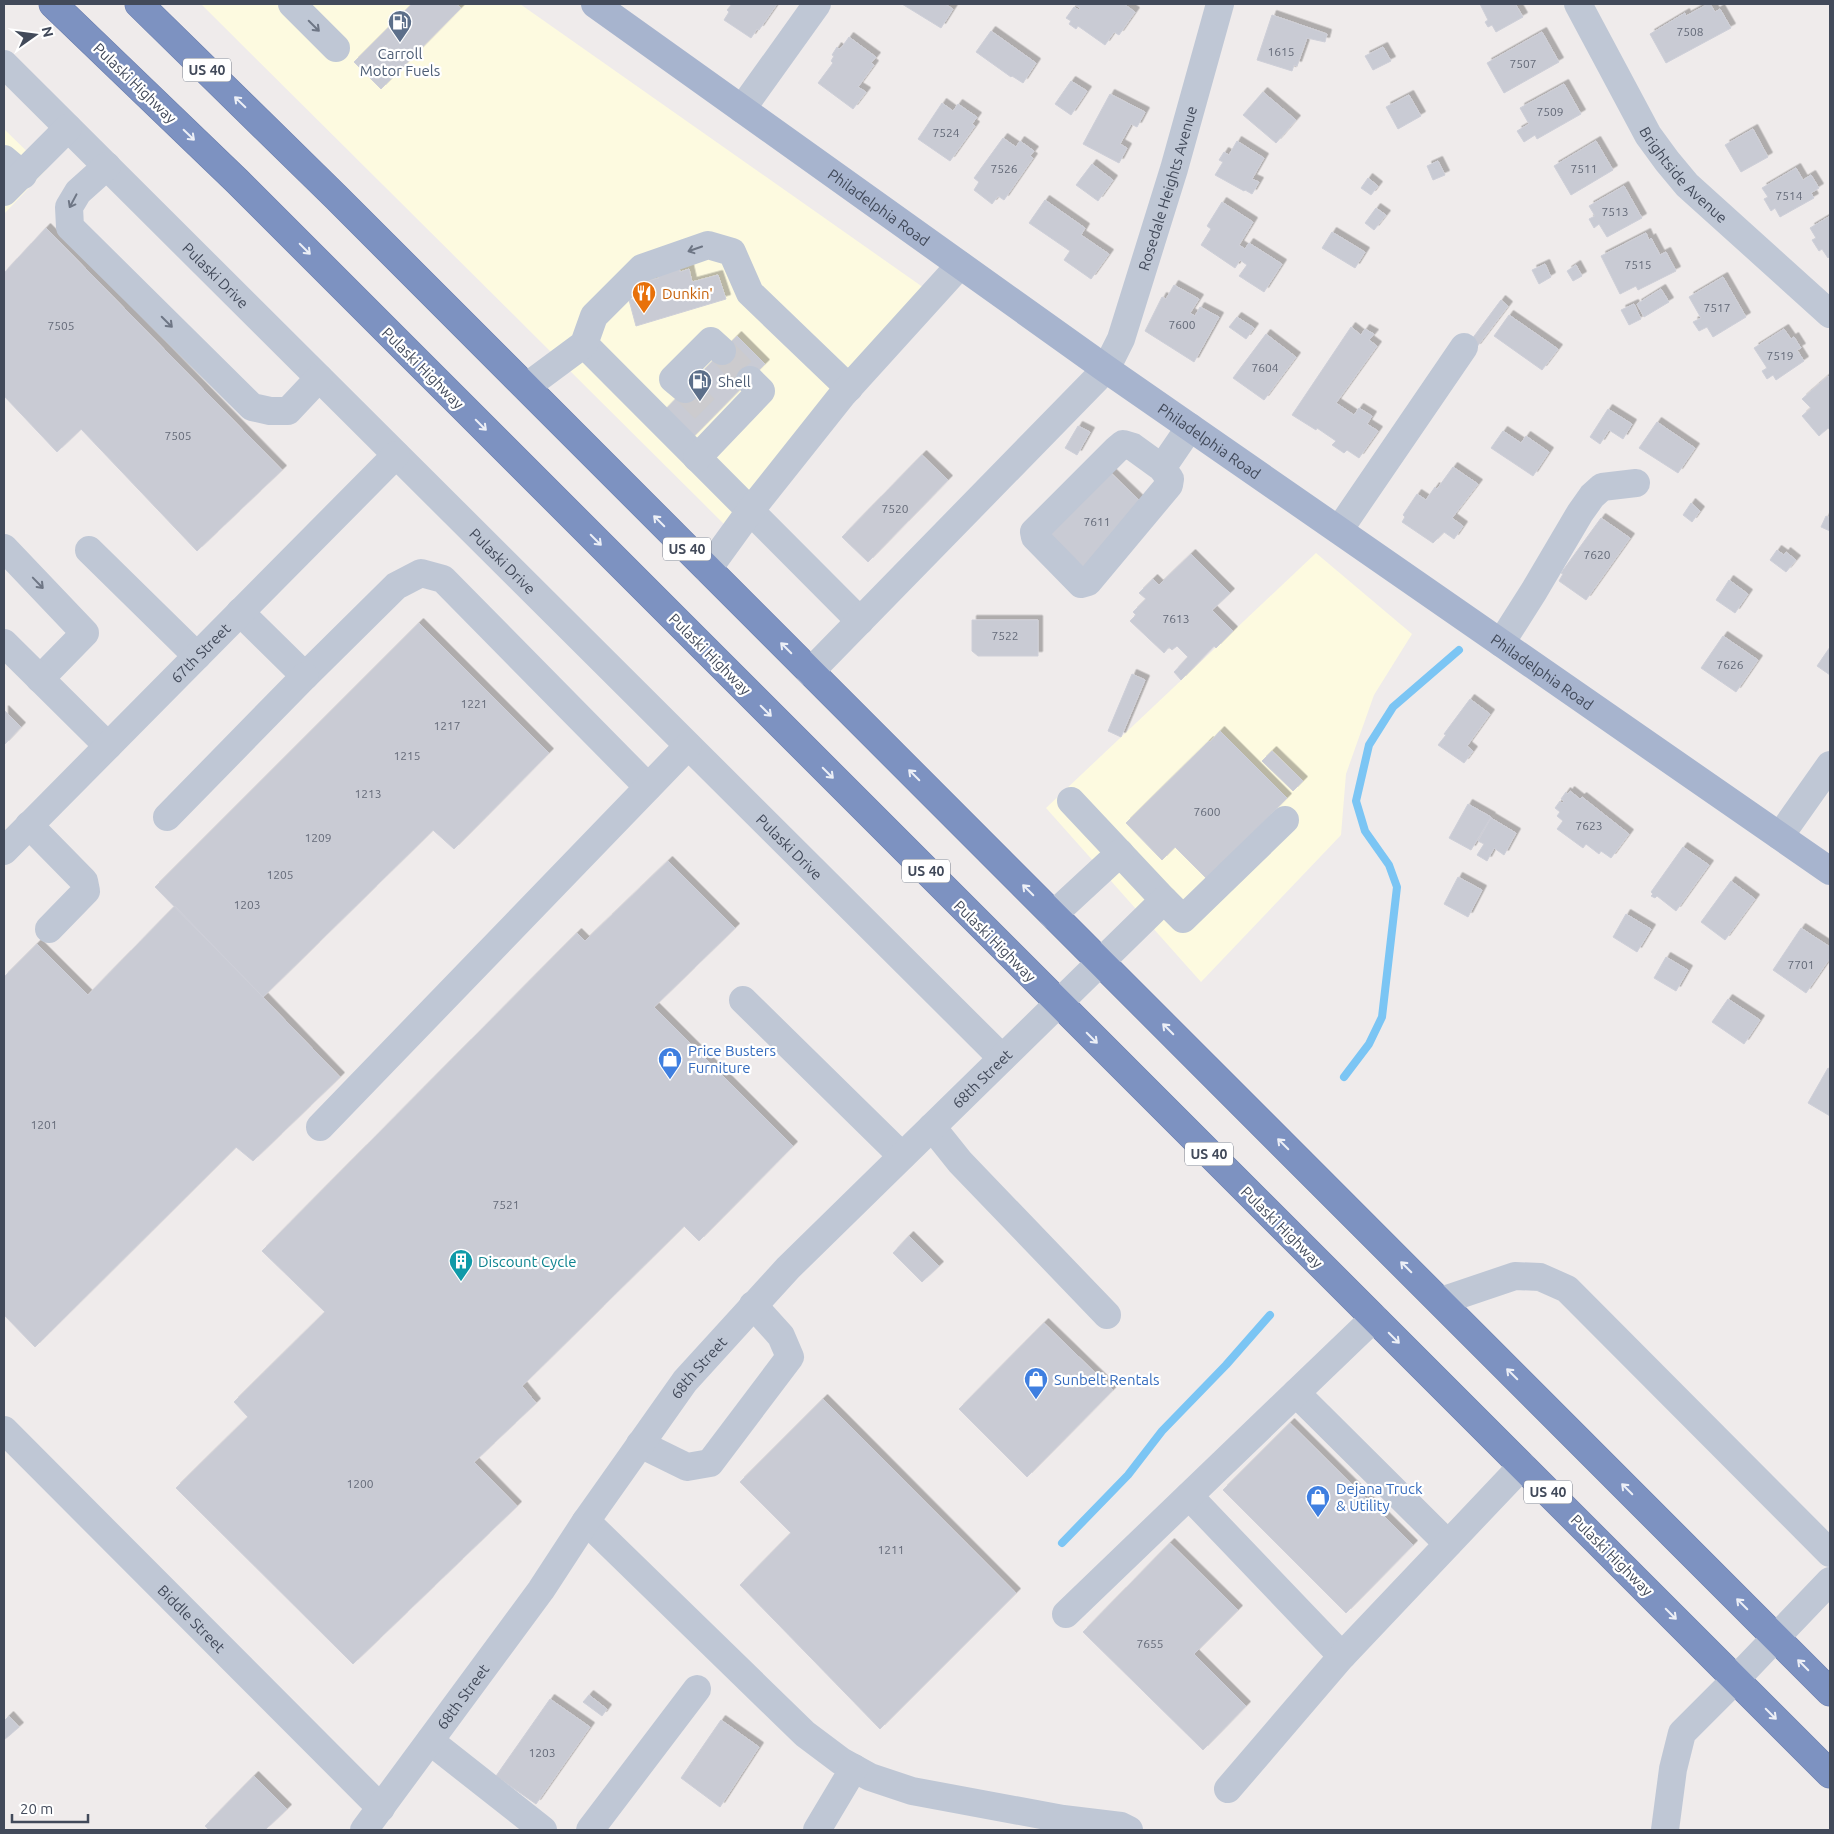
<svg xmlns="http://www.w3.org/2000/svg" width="1834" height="1834" viewBox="0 0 1834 1834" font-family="Ubuntu,sans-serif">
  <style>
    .commercial { fill: #fdfae0 }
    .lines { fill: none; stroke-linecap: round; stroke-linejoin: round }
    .stream { stroke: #7bc5f4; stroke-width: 8 }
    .building { fill: #c9cbd4; stroke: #cecfd8; filter: url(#shadow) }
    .minor-tunnel { stroke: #cccbce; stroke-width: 28; stroke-dasharray: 28 14; stroke-linecap: butt }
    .highway-casing { stroke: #687cac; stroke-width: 29 }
    .minor { stroke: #bfc7d5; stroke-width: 28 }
    .major { stroke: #a7b4ce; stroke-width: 28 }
    .highway { stroke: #7d92c1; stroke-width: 28 }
    .oneway { stroke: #6e7685 }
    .oneway2 { stroke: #eceff6 }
    .labels { text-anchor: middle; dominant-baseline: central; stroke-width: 4.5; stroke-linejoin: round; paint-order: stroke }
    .number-label { font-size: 12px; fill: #646a78 }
    .shield { fill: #fff; stroke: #7b808c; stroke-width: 1 }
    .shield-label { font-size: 14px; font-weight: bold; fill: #424a5a }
    .service-label { font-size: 15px; fill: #4e5e75; stroke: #fff }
    .street-label { font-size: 15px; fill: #424a5a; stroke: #fff }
    .food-label { font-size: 15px; fill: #c56008; stroke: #fff; text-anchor: start }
    .shop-label { font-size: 15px; fill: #366cbe; stroke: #fff; text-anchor: start }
    .culture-label { font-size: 15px; fill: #0d838f; stroke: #fff; text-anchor: start }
  </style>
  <defs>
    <filter id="shadow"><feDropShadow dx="4.5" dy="-4.5" stdDeviation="0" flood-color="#0004"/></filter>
  </defs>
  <rect width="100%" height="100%" fill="#efebeb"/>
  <path class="commercial" d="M201,4H520L944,302L734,534Z
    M4,129L46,170L4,214Z
    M1316,553L1412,634L1374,695L1346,774L1341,835L1201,982L1046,808Z"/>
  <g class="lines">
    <path class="stream" d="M1344,1077L1369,1044L1382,1017L1397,887L1389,865L1365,831L1356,801L1369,745L1393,707L1459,650
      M1062,1543L1128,1475L1162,1431L1226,1365L1270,1315"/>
  </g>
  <path class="building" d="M412,4H456L461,8L381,89L354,62Z
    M732,4H777L759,30L757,29L751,38L724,20L729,12L727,10Z
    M902,4H945L953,9L941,28Z
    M1074,4H1124L1135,12L1119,35L1114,32L1105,45L1078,26L1076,29L1069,24L1071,21L1066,18L1074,7L1079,10L1080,8Z
    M1480,4H1519L1516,5L1523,17L1496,32L1492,25L1488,27L1485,22L1488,20Z
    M1708,4H1710L1715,12L1720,9L1731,28L1666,63L1650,34L1685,13L1686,16Z
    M1272,15L1327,34L1325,42L1307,38L1297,66L1294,65L1292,71L1257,60Z
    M991,31L1036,63L1023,83L1012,76L1011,77L976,52Z
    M1542,32L1559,62L1504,93L1487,63Z
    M849,37L876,57L871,63L874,65L858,87L866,92L853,109L818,83L833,63L831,61L834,56L832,55L837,47L839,49L842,47Z
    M1383,47L1391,61L1373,70L1365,56Z
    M1071,81L1087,91L1071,115L1055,104Z
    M1564,84L1581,114L1537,139L1535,135L1524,142L1517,131L1529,124L1520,108Z
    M1263,92L1296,120L1276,143L1243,115Z
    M1110,94L1145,112L1137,127L1131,124L1120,144L1127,148L1119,163L1083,144Z
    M1409,95L1421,116L1398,129L1386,107Z
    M942,103L953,111L958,104L977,117L972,124L975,126L950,161L918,139Z
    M1753,129L1768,157L1741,172L1725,145Z
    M1003,138L1016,147L1020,141L1034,151L1030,156L1033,158L1004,200L998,196L992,204L974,190L979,182L974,178Z
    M1237,141L1264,158L1252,179L1259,182L1252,194L1245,190L1244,191L1215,175L1223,162L1219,160L1224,152L1229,155Z
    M1596,141L1613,170L1571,195L1554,166Z
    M1438,161L1445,175L1433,180L1427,166Z
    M1092,164L1113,180L1098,201L1076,185Z
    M1796,168L1803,180L1811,175L1819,188L1811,193L1814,198L1780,217L1775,208L1771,211L1764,199L1768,197L1762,188Z
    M1368,178L1378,186L1371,195L1361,188Z
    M1624,186L1642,218L1607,237L1599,224L1594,228L1589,219L1595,216L1589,206Z
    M1045,200L1085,228L1081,235L1109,254L1091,279L1064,260L1070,251L1029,223Z
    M1222,202L1253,222L1239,245L1245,249L1249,243L1282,264L1264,292L1239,276L1247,265L1240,260L1235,268L1201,245L1211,229L1207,226Z
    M1376,208L1386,215L1374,230L1365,223Z
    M1830,216V256L1828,258L1822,249L1819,251L1812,240L1816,238L1810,228Z
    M46,228L282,470L197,551L81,429L57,452L4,396V273Z
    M1332,232L1365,252L1355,268L1322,248Z
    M1646,233L1649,240L1651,238L1660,255L1666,252L1676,271L1638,290L1636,286L1620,294L1601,256Z
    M678,263L680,272L689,269L692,282L718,275L726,299L636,326L629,300L647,295L643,282L659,278L657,269Z
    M1545,264L1551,277L1539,284L1532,270Z
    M1576,265L1582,276L1573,281L1567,271Z
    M1723,277L1746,317L1713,337L1707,327L1699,331L1693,322L1701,318L1689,297Z
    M1174,285L1199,299L1190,313L1195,316L1200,307L1219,317L1194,362L1145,331L1162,297L1166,299Z
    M1661,289L1669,302L1644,317L1637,304Z
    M1501,300L1508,306L1476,348L1469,343Z
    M1634,304L1641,319L1629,325L1621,310Z
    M1509,315L1558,349L1542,370L1494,336Z
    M1237,317L1254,328L1246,339L1229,327Z
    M1351,327L1361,335L1365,329L1374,334L1369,340L1377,346L1336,403L1354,415L1359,408L1372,416L1367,424L1378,431L1359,458L1347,450L1344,453L1332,445L1336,441L1317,428L1316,430L1292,415Z
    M1784,329L1791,339L1794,337L1801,348L1797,350L1804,361L1776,380L1773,375L1767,379L1762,371L1767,368L1754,348Z
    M1266,334L1296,357L1264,400L1233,378Z
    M737,336L765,364L687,443L659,416Z
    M1828,376L1830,379V430L1828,428L1819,436L1802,416L1811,408L1802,399Z
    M1608,409L1632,424L1623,439L1609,430L1600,444L1590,437Z
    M1657,422L1695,448L1678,473L1639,448Z
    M1078,426L1090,432L1077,455L1065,448Z
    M1503,431L1521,443L1526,436L1549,452L1533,476L1491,448Z
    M922,455L948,480L868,562L842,537Z
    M1453,467L1478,484L1452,518L1463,526L1454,539L1444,532L1433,543L1402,522L1405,517L1403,515L1417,494L1426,500L1435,487L1437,489Z
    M1110,472L1146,507L1084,570L1048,535Z
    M1691,503L1700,511L1692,522L1683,515Z
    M1826,516L1830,518V531L1821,527Z
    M1601,518L1630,538L1586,600L1559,581L1563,574L1561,573Z
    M1777,550L1784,555L1786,552L1796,560L1786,572L1770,560Z
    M1191,554L1230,593L1212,610L1233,631L1216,648L1214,646L1181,680L1174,672L1188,657L1177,646L1172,650L1169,647L1164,653L1130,621L1136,615L1133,612L1146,599L1139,593L1153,579L1159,585Z
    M1729,580L1748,594L1735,613L1716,600Z
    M972,620H1038V656H978L972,651Z
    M419,623L549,753L454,849L433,830L263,997L155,887Z
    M1723,636L1758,660L1736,692L1701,668Z
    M1830,647V675L1817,666Z
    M1132,674L1145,680L1121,737L1108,731Z
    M1470,699L1490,714L1467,746L1473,751L1464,763L1438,745L1446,735L1444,734Z
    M4,710L21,727L4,745Z
    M1220,731L1287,798L1207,879L1175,847L1162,860L1126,823L1209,741L1210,742Z
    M1272,751L1303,781L1293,791L1262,761Z
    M1570,791L1580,799L1582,797L1629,834L1611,858L1601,851L1599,854L1586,844L1583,848L1557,829L1563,821L1557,816L1560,812L1555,808L1560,801L1562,803L1564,801L1561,799L1566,792L1568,794Z
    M1468,804L1491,817L1471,850L1449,838Z
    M1491,818L1516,833L1504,855L1494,848L1487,861L1477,855L1484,844L1478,841Z
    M1683,847L1709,865L1676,911L1657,896L1655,898L1651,896L1653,894L1651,892Z
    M668,861L735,928L654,1007L793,1146L699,1241L684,1226L522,1386L536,1403L474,1462L517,1506L353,1664L176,1488L248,1417L234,1402L325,1312L262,1251L577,933L585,941Z
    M1458,877L1482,890L1468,917L1444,904Z
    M1731,881L1755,899L1725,940L1701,922Z
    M175,906L340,1077L253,1161L236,1147L35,1347L4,1315V977L37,944L88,995Z
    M1626,914L1651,929L1637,952L1613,937Z
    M1801,928L1830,947V958L1806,993L1773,970Z
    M1666,957L1688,970L1676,991L1654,978Z
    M1728,999L1760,1020L1744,1044L1712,1022Z
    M1828,1068L1830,1069V1116L1808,1103Z
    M909,1236L939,1266L922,1282L893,1253Z
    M1044,1323L1113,1390L1027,1477L959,1409Z
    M823,1399L1016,1593L880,1729L740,1585L791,1533L740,1482Z
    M1290,1423L1413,1545L1346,1613L1223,1490Z
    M1170,1543L1238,1610L1194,1654L1246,1706L1203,1750L1083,1632Z
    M589,1695L607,1709L602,1716L583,1702Z
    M550,1699L590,1727L536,1804L496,1776Z
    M9,1716L19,1727L4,1740V1721Z
    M721,1720L759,1747L720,1807L681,1778Z
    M254,1776L287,1809L265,1830H209L205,1826Z"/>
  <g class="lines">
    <path class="minor-tunnel" d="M722,351L750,380
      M685,389L713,417"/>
    <g class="highway-casing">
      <path id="highway" d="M53,4L237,181L1830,1774
        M139,4L336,197L1830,1692"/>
    </g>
    <g class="minor">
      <path d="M292,4L336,48"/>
      <path id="s1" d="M1578,4L1648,135L1667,161L1687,185L1830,314"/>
      <path id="s2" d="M4,64L1002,1058"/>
      <path d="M742,109L817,4"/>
      <path d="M4,159L23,175"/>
      <path d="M107,166L78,192L69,207L70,227L252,407L270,411H288L319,378"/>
      <path d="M4,192L68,128"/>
      <path d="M584,344L860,621"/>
      <path d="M526,387L584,344L594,316L642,268L708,245L732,252L750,293L849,388"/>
      <path d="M685,389L673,379L711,341L722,351"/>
      <path d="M697,458L761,391L750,380"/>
      <path d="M1162,468L1170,479L1169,485L1088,582L1081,584L1035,537L1034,532L1117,449L1123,444L1133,447L1162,468L1190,427"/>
      <path d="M1339,530L1464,347"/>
      <path d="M4,548L85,633L40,679"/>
      <path d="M89,550L197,656"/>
      <path d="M708,569L750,511L843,394L960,265"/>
      <path d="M240,612L305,676L396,586L421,573L443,579L648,787"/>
      <path d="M4,643L108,746"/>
      <path d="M1501,643L1534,591L1580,513L1592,496L1602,487L1636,483"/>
      <path id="s3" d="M810,672L1106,369L1121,339L1174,169L1220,4"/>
      <path d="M1071,801L1164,900"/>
      <path d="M167,817L305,676"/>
      <path d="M29,825L84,881L86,891L49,929"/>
      <path d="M1780,836L1830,765"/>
      <path id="s4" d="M4,851L396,455"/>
      <path d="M1053,915L1120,853"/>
      <path d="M743,1000L902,1156"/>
      <path d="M320,1127L688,746"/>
      <path d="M932,1127L960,1162L1107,1315"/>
      <path d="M1441,1301L1515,1276L1540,1277L1567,1289L1830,1553"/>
      <path d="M1296,1393L1448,1544"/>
      <path id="s5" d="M4,1430L381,1808"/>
      <path d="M640,1444L687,1467L710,1463L790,1357L781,1336L753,1305"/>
      <path d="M1189,1496L1342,1656"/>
      <path d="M586,1521L805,1734L841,1761L870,1777L912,1791L1063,1819L1121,1826L1129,1830"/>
      <path d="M1066,1614L1374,1318"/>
      <path d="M430,1741L543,1830"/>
      <path d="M1228,1789L1342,1656L1522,1466"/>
      <path id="s6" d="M364,1830L541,1590L586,1521L685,1381L788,1268L1164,900L1183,919L1285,820"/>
      <path d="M590,1830L697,1689"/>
      <path d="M817,1830L854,1768"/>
      <path d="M1665,1830L1673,1769L1682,1733L1736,1679L1830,1581"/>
    </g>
    <path class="major" id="s7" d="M595,4L1106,369L1830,871"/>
    <use href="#highway" class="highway"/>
  </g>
  <defs><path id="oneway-shaft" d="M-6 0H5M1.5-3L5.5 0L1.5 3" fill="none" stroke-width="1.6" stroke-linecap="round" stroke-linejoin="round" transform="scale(1.25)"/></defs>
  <g class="oneway">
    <use href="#oneway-shaft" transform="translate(314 26) rotate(45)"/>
    <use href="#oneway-shaft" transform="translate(73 201) rotate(118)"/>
    <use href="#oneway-shaft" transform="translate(695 249) rotate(161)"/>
    <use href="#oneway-shaft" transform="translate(167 322) rotate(45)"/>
    <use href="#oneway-shaft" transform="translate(38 583) rotate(46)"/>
  </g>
  <g class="oneway2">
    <use href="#oneway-shaft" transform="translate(240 102) rotate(-136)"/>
    <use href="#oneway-shaft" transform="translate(189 135) rotate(44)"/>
    <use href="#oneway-shaft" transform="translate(305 249) rotate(45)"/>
    <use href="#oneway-shaft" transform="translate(481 425) rotate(45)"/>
    <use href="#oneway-shaft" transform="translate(659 521) rotate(-135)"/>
    <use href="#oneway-shaft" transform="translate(596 540) rotate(45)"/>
    <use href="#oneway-shaft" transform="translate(786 648) rotate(-135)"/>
    <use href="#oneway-shaft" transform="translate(766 711) rotate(45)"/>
    <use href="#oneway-shaft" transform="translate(828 773) rotate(45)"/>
    <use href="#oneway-shaft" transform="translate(914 775) rotate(-135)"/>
    <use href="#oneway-shaft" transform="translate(1028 890) rotate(-135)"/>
    <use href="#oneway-shaft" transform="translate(1168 1029) rotate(-135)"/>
    <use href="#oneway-shaft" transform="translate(1092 1038) rotate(45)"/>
    <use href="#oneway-shaft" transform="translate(1283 1144) rotate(-135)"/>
    <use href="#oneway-shaft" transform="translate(1406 1267) rotate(-135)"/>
    <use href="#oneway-shaft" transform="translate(1394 1338) rotate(45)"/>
    <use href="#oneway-shaft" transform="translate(1512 1374) rotate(-135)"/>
    <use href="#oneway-shaft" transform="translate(1627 1489) rotate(-135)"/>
    <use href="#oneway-shaft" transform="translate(1742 1604) rotate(-135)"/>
    <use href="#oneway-shaft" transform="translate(1671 1614) rotate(45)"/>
    <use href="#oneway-shaft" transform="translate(1803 1665) rotate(-135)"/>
    <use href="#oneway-shaft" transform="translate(1771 1714) rotate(45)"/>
  </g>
  <defs>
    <g id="fuel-pin" transform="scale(1.25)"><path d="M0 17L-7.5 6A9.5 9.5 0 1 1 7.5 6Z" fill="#5c6f8a" stroke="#fff"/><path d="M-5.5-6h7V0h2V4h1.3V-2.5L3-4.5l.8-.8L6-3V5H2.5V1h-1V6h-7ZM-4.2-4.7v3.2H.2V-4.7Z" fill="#fff"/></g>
    <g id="restaurant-pin" transform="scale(1.25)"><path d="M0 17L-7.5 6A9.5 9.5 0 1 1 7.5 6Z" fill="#e8710a" stroke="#fff"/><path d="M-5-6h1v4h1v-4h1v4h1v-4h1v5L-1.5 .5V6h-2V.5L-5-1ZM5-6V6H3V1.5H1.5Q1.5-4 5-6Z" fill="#fff"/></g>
    <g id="shop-pin" transform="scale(1.25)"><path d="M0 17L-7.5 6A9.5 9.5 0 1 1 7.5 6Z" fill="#3f7fe0" stroke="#fff"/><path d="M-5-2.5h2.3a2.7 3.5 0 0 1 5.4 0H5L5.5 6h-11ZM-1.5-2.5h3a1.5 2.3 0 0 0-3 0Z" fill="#fff"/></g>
    <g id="building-pin" transform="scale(1.25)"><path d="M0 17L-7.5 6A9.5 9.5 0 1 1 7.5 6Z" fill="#0f9aa8" stroke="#fff"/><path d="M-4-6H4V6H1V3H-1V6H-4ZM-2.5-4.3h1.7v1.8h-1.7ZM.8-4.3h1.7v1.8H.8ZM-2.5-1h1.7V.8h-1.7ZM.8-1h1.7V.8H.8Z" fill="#fff"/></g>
  </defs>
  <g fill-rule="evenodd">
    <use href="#fuel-pin" x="400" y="22"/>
    <use href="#restaurant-pin" x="644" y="293"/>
    <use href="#fuel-pin" x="700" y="381"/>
    <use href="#shop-pin" x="670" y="1059"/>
    <use href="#building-pin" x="461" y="1261"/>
    <use href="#shop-pin" x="1036" y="1379"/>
    <use href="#shop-pin" x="1318" y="1497"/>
  </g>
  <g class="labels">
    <g class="number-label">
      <text x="1690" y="31">7508</text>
      <text x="1281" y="51">1615</text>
      <text x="1523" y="63">7507</text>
      <text x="1550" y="111">7509</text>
      <text x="946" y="132">7524</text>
      <text x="1004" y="168">7526</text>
      <text x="1584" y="168">7511</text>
      <text x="1789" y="195">7514</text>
      <text x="1615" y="211">7513</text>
      <text x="1638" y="264">7515</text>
      <text x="1717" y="307">7517</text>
      <text x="1182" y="324">7600</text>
      <text x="61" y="325">7505</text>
      <text x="1780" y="355">7519</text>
      <text x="1265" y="367">7604</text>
      <text x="178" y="435">7505</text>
      <text x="895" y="508">7520</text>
      <text x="1097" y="521">7611</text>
      <text x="1597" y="554">7620</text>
      <text x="1176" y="618">7613</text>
      <text x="1005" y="635">7522</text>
      <text x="1730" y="664">7626</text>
      <text x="474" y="703">1221</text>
      <text x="447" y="725">1217</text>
      <text x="407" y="755">1215</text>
      <text x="368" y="793">1213</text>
      <text x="1207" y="811">7600</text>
      <text x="1589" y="825">7623</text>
      <text x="318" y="837">1209</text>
      <text x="280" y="874">1205</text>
      <text x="247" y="904">1203</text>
      <text x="1801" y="964">7701</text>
      <text x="44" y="1124">1201</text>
      <text x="506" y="1204">7521</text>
      <text x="360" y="1483">1200</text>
      <text x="891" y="1549">1211</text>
      <text x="1150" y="1643">7655</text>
      <text x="542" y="1752">1203</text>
    </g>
    <g class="shield">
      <rect x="183" y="58.5" width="48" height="23" rx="4"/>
      <rect x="663" y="537.5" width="48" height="23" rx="4"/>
      <rect x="902" y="859.5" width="48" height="23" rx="4"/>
      <rect x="1185" y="1142.5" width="48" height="23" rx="4"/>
      <rect x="1524" y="1480.5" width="48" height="23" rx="4"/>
    </g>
    <g class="shield-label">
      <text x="207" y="70">US 40</text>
      <text x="687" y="549">US 40</text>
      <text x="926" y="871">US 40</text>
      <text x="1209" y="1154">US 40</text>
      <text x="1548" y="1492">US 40</text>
    </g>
    <g class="service-label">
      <text x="400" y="53">Carroll<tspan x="400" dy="17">Motor Fuels</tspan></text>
      <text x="718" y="381" text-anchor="start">Shell</text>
    </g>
    <g class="street-label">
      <text transform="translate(135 83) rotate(44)">Pulaski Highway</text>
      <text stroke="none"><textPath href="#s1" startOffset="202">Brightside Avenue</textPath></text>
      <text stroke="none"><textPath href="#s3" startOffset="615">Rosedale Heights Avenue</textPath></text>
      <text stroke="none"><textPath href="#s7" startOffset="349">Philadelphia Road</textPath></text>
      <text stroke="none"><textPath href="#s2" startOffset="299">Pulaski Drive</textPath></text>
      <text transform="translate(423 368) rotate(45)">Pulaski Highway</text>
      <text stroke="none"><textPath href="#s7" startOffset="754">Philadelphia Road</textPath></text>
      <text stroke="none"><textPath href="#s2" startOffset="704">Pulaski Drive</textPath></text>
      <text stroke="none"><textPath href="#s4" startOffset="279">67th Street</textPath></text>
      <text transform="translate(710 654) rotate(45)">Pulaski Highway</text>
      <text stroke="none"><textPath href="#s7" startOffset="1159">Philadelphia Road</textPath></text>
      <text stroke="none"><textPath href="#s2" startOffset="1109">Pulaski Drive</textPath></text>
      <text transform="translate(995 941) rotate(45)">Pulaski Highway</text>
      <text stroke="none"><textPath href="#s6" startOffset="976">68th Street</textPath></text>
      <text transform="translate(1282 1227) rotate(45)">Pulaski Highway</text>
      <text stroke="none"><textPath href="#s6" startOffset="571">68th Street</textPath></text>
      <text transform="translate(1612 1555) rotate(45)">Pulaski Highway</text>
      <text stroke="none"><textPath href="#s5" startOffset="266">Biddle Street</textPath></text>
      <text stroke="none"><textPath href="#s6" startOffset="166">68th Street</textPath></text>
    </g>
    <g class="food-label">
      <text x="662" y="293">Dunkin'</text>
    </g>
    <g class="shop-label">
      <text x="688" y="1050">Price Busters<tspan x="688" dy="17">Furniture</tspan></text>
      <text x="1054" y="1379">Sunbelt Rentals</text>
      <text x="1336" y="1488">Dejana Truck<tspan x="1336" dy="17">&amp; Utility</tspan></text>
    </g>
    <g class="culture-label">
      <text x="478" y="1261">Discount Cycle</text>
    </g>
  </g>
  <rect width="1834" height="1834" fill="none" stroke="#424a5a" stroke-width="10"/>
  <g transform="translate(35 35) rotate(76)" stroke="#ffffff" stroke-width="4" paint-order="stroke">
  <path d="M0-4L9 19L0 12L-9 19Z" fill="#424a5a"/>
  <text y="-8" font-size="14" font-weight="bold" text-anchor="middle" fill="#424a5a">N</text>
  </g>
  <path d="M12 1814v8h76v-8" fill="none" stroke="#424a5a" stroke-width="2.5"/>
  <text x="20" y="1814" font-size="15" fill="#424a5a" stroke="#ffffff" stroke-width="4" paint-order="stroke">20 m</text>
</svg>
